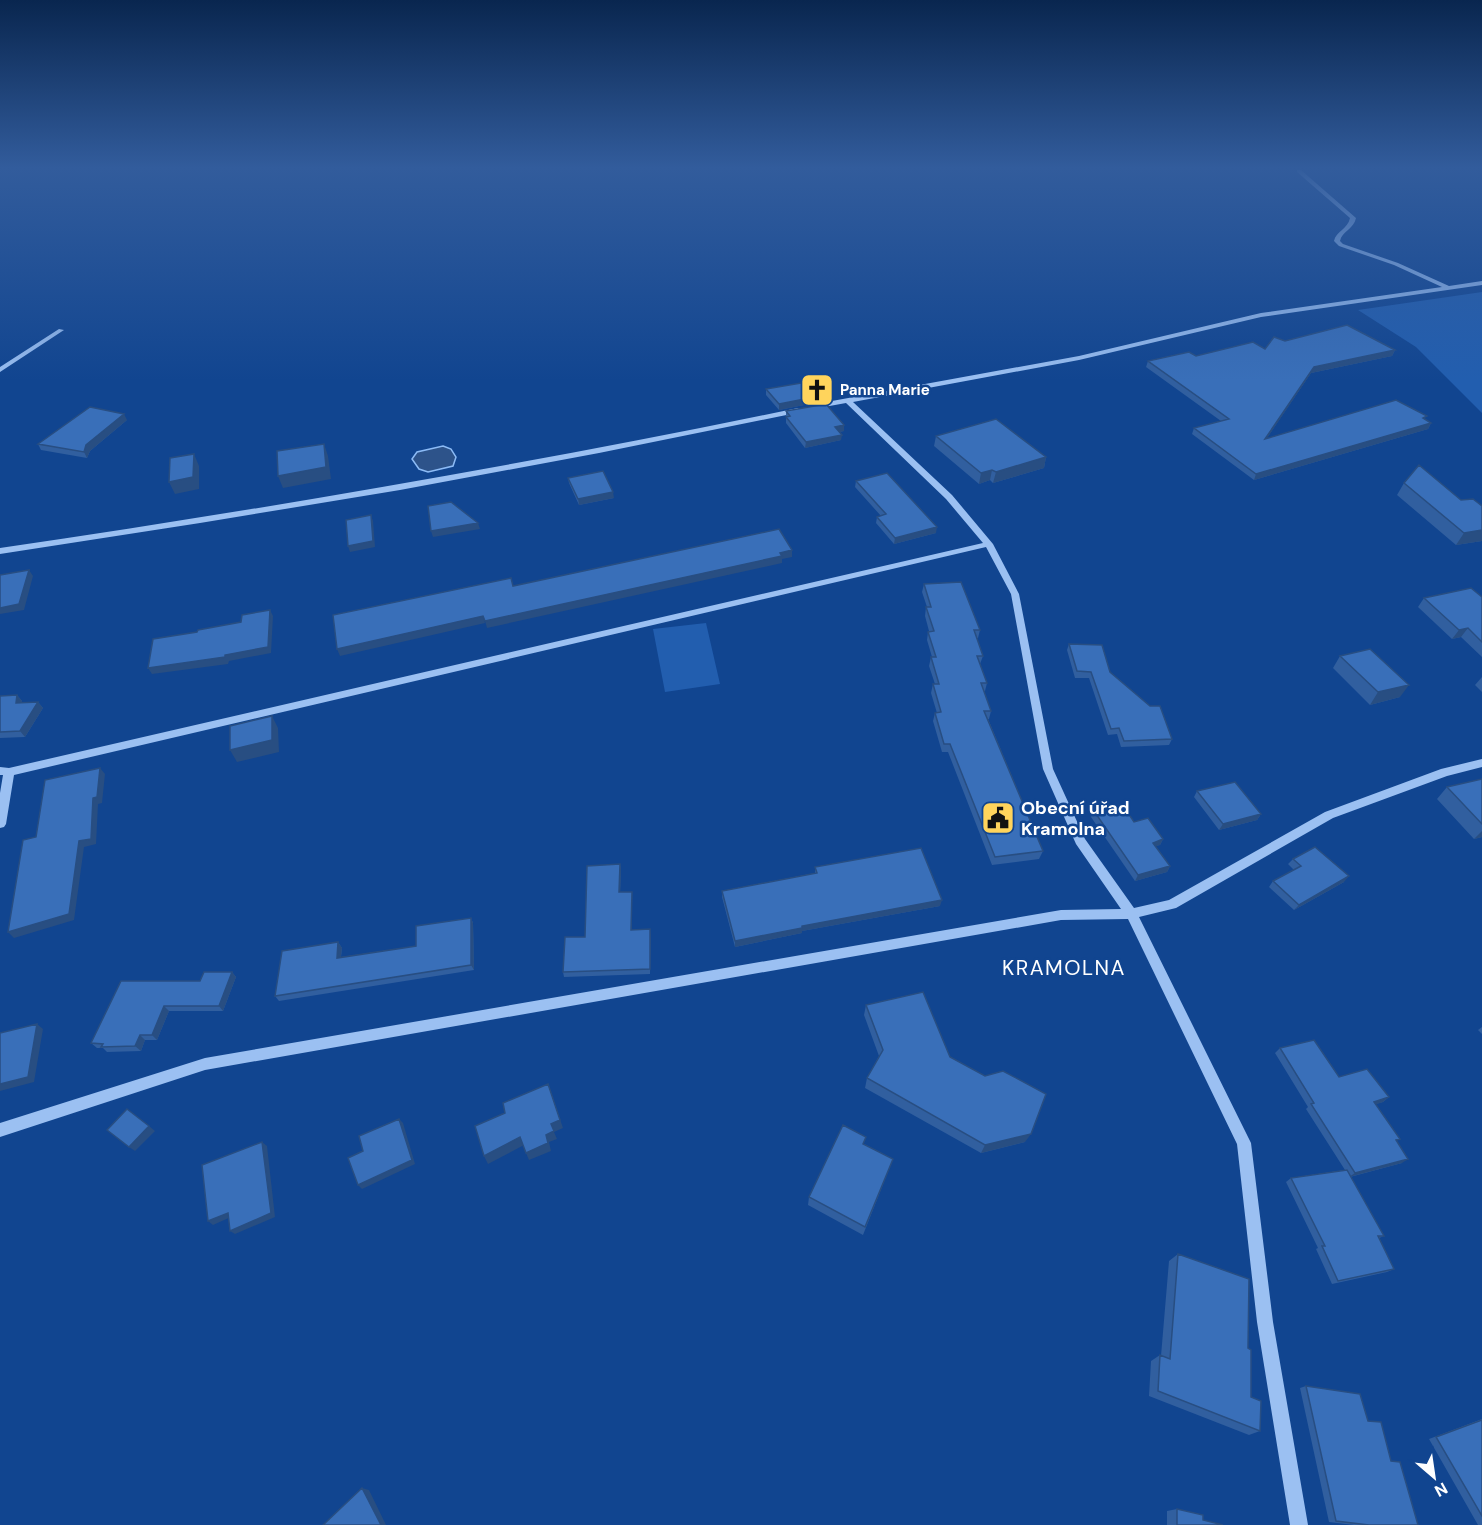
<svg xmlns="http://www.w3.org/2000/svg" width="1482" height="1525" viewBox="0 0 1482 1525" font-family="'DM Sans',sans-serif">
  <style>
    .green { fill: #225eaf }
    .water { fill: #2d538a; stroke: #8cbbf6; stroke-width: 1.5 }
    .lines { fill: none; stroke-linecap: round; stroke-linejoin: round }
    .minor { fill: #9bc0f2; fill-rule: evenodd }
    .wall { fill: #315f9f }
    .shaded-wall { fill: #284e82 }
    .building { fill: #396fb9; stroke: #284e82; stroke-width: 1.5 }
    .labels { text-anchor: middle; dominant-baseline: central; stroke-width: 5; stroke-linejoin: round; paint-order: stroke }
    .far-poi-label { font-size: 15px; font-weight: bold; fill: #fff; stroke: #114590; text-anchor: start }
    .poi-label { font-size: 18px; font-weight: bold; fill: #fff; stroke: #114590; text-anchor: start }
    .quarter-label { font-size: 21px; letter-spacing: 1.5px; fill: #fff; stroke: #114590 }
  </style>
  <rect width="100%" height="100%" fill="#114590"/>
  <path class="green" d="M1482,292V413L1416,347L1358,310Z
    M706,623L720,684L665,692L653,629Z"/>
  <path class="water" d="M443,446L451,449L456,457L453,466L428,472L419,469L412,459L417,452Z"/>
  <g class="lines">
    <path class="minor" d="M1297,170H1301L1356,218C1354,229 1342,231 1340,241L1343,244L1398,263L1449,286L1482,281V285L1261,317L1079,360L853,402L952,495L993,544L1019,594L1053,769L1085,839L1134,908L1169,900L1325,812L1441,769L1482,759V767L1447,776L1333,818L1176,908L1139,917L1251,1143L1273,1322L1308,1525H1290L1257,1322L1237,1144L1128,919L1061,920L205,1070L0,1137V1123L205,1058L1061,910L1121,909L1076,844L1043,769L1011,594L986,547L14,775L6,824L4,827L0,828V793L3,775H0V767L9,768L983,543L946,499L846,403L813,409H810V405L1079,356L1261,313L1442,287L1394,265L1339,246L1334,241C1336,231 1348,229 1350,218L1297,172Z
      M59,329L64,330L0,372V367Z
      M798,408L802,410L801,412L599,453L400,490L200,523L0,554V548C267,509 533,463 798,408Z"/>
  </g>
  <path class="wall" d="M1285,341L1395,350L1392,356L1311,373L1267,438L1431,423L1428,429L1254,480L1192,434L1194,428L1221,421L1146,367L1148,361L1265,349Z
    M766,389L819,402L779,410L766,395Z
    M786,411L844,431L839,432L841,440L805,448L786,423Z
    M127,420L90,451L87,458L41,450L38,444Z
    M936,436L1046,457L1044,468L993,483L990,480L979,484L934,446Z
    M568,478L614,498L579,505L569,483Z
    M856,481L936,533L894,544L876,523L877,517L881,516L855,487Z
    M1404,483L1482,541L1456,545L1397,495Z
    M924,584L980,630L978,638H977L983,656L980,664L987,683L985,691H984L991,711L989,719H988L1043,851L1039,859L992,865L948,752H942L933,721L935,713H937L931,693L933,684H935L929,666L931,657H932L927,640L928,632L929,631L925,616L926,607H927L922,592Z
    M1482,597V657L1461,637L1452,639L1418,607L1424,598Z
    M1069,644L1110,672L1172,739L1169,745L1121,747L1117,734L1108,735L1089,678H1075L1067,650Z
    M1340,656L1400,697L1370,705L1333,668Z
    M1482,677V692L1475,685Z
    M17,695L22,701V702H38L43,708L25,737L0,738V696Z
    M1482,779V837L1474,839L1437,799L1447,787Z
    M1197,791L1261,814L1257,820L1219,830L1194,797Z
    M1094,811L1134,822L1163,839L1160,845L1155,846L1170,866L1167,872L1135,881L1091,817Z
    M1293,859L1344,882L1294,910L1269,887L1273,881L1294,870L1288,864Z
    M620,864L621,870L620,892L632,897V930L651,935L650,974L564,977L563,972L585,937Z
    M815,867L940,906L802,931V933L735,947L722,897V891L815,873Z
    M471,918L473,923L474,970L279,1001L275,996L338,942L342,948L341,957L416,946Z
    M232,972L236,977L223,1011H169L157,1040H145L141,1051L107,1052L103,1048H97L91,1043L200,981Z
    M866,1005L950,1057L985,1076L1025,1142L981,1153L865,1088L867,1078L879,1056L864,1015Z
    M1482,1027V1034L1478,1030Z
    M1280,1048L1339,1077L1389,1097L1383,1102L1375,1104L1397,1142L1402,1163L1350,1177L1384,1236L1379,1238L1394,1269L1387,1272L1332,1284L1316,1249L1318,1248L1286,1182L1291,1178L1345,1170L1306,1109L1308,1107L1275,1053Z
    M864,1144L893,1159L863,1235L808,1205L809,1197Z
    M1178,1254L1248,1348L1251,1397L1260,1431L1249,1435L1149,1396L1151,1361L1160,1355L1161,1356L1169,1261Z
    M1306,1386L1368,1421L1391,1461L1418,1525H1354L1329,1522L1300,1388Z
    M1482,1419V1525H1478L1429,1439Z
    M1177,1509L1203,1520L1223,1525H1167V1511Z"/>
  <path class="shaded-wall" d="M1395,350L1392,356L1311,373L1263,444L1265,439L1314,367Z
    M820,396L819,402L779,410V404Z
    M124,414L127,420L90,451L87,458L84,452L86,445Z
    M1431,423L1428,429L1254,480L1256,474Z
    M844,425V431L835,433V427Z
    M842,435L841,440L805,448L806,442Z
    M324,444L328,456L331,479L283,488L278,476Z
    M194,454L199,466V489L175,494L169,482Z
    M1046,457L1044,468L993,483L996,472Z
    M992,470L990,480L979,484L981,473Z
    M613,492L614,498L579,505L578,499Z
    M371,515L373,521L375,547L350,552L348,546Z
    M478,523L480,529L433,537L431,531Z
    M937,527L936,533L894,544L895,538Z
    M1482,530V541L1456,545L1464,533Z
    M792,550V557L782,559V563L487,628L485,621Z
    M29,570L33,576L24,610L0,614V608Z
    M270,610L273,616L271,653L229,661L228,664L152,674L148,668L225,655Z
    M483,616L485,623L340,656L337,649Z
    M1468,628L1461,637L1452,639L1459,630Z
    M1409,685L1400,697L1370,705L1378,692Z
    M17,695L22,701L21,709L16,703Z
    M38,702L43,708L25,737L20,731Z
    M272,716L278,728L279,752L237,762L230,750Z
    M100,768L105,774L102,803L98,804L96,844L84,847L74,920L14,938L8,932L79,841L93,798Z
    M1261,814L1257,820L1219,830L1223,824Z
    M1482,831V837L1474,839Z
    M1163,839L1160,845L1149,848L1153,843Z
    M620,864L621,870L620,898L619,892Z
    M1170,866L1167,872L1135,881L1138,875Z
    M1349,876L1344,882L1294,910L1299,905Z
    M632,892V935L631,930Z
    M942,900L940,906L802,931V933L735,947V941L802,926Z
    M471,918L473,923L474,970L471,965Z
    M650,929L651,935L650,974Z
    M338,942L342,948L340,963L337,958Z
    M232,972L236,977L223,1011L219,1006Z
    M164,1006L169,1011L157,1040L152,1035Z
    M37,1024L43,1029L34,1082L0,1091V1084Z
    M140,1035L145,1040L141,1051L135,1046Z
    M548,1084L563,1128L554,1132L557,1139L549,1142L551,1151L529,1160L526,1153L546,1135L551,1124Z
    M1389,1097L1383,1102L1368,1107L1374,1102Z
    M399,1119L403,1123L415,1164L362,1189L358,1185Z
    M149,1126L155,1131L135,1151L129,1147Z
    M1031,1134L1025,1142L981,1153L985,1145Z
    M520,1137L524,1145L488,1164L484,1156Z
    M262,1142L267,1146L275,1217L235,1234L230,1231Z
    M1408,1159L1402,1163L1349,1177L1355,1173Z
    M228,1213L233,1216L213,1225L208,1221Z
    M362,1488L369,1490L386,1525H381Z"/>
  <path class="building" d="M1347,325L1395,350L1314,367L1265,439L1396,400L1427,416L1423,418L1431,423L1256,474L1194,428L1229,419L1148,361L1189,352L1196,356L1253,342L1265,349L1274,337L1285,341Z
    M807,382L820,396L779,404L766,389Z
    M826,404L844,425L835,427L842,435L806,442L786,417L790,416L786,411Z
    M90,407L124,414L86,445L84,452L38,444Z
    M996,419L1046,457L996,472L992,470L981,473L936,436Z
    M324,444L326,467L278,476L277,451Z
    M194,454L193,477L169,482L170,458Z
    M1419,465L1461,500L1473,499L1482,506V530L1464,533L1404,483Z
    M603,471L613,492L578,499L568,478Z
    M887,473L937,527L895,538L877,517L886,514L856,481Z
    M451,502L478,523L431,531L428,506Z
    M371,515L373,541L348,546L346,520Z
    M779,529L792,550L780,553L782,556L485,621L483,616L337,649L333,615L511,578L513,586Z
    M29,570L19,604L0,608V575Z
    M961,582L980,630H974L983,656H977L987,683H981L991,711H984L1043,851L995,857L950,744H944L935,713L941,712L933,684H939L931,657H936L928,632L934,631L926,607H931L924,584Z
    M1471,588L1482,597V642L1468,628L1459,630L1424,598Z
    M270,610L268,647L225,655V657L148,668L153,639L197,632L198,630L241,622L242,615Z
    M1069,644L1102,645L1110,672L1150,706H1160L1172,739L1124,741L1119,728L1111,729L1091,672L1077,671Z
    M1370,649L1409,685L1378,692L1340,656Z
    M17,695L16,703L38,702L20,731L0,732V696Z
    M272,716V740L230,750V726Z
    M100,768L97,797L93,798L91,839L79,841L69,914L8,932L23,840L36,837L45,780Z
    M1482,779V824L1447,787Z
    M1235,782L1261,814L1223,824L1197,791Z
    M1122,804L1134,822L1148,818L1163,839L1153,843L1170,866L1138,875L1094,811Z
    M1315,847L1349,876L1299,905L1273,881L1301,866L1293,859Z
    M921,848L942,900L802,926V928L735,941L722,891L817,873L815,867Z
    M620,864L619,892H632L631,930L650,929V969L563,972L565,937H585L587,866Z
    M471,918V965L275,996L282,951L338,942L337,958L416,946V926Z
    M204,972H232L219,1006H164L152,1035H140L135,1046L101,1047L103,1044L91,1043L121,981H200Z
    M923,992L950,1057L985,1076L1003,1071L1046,1094L1031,1134L985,1145L867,1078L883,1050L866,1005Z
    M37,1024L28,1077L0,1084V1033Z
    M1314,1040L1339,1077L1367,1069L1389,1097L1374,1102L1400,1139L1396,1140L1408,1159L1355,1173L1311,1104L1314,1103L1280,1048Z
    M548,1084L560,1120L551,1124L554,1131L546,1135L548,1143L526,1153L520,1137L484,1156L475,1126L505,1113L503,1103Z
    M127,1109L149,1126L129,1147L107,1130Z
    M399,1119L412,1160L358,1185L348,1158L363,1151L359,1136Z
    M843,1125L866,1137L863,1144L893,1159L865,1227L809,1197Z
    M262,1142L271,1213L230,1231L228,1213L208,1221L202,1165Z
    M1347,1170L1384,1236H1378L1394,1269L1338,1281L1322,1246H1325L1291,1178Z
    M1178,1254L1249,1279L1248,1348L1251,1350V1397L1261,1401L1260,1431L1158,1391L1160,1355L1170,1359Z
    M1306,1386L1360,1394L1368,1421L1381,1422L1391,1461L1400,1462L1418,1525H1369L1336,1521Z
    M1482,1420V1516L1436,1437Z
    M362,1488L381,1525H323Z
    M1177,1509L1203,1515V1520L1223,1525H1177Z"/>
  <linearGradient id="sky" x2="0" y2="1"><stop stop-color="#09264f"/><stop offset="0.44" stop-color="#325c9c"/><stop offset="1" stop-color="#325c9c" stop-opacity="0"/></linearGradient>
  <rect width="1482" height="381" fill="url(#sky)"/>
  <defs>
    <g id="church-square" transform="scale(1.725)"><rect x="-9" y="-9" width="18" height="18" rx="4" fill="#ffd45c" stroke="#114590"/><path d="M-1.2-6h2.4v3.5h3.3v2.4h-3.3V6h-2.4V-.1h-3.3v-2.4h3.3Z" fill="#111"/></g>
    <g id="civic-square" transform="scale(1.725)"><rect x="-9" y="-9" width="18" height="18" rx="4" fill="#ffd45c" stroke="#114590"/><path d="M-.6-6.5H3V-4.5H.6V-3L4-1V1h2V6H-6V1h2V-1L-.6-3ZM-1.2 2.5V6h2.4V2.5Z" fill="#111"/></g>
  </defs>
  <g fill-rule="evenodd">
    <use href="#church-square" x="817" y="390"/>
    <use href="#civic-square" x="998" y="818"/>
  </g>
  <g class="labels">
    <g class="far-poi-label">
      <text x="840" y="390">Panna Marie</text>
    </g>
    <g class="poi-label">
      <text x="1021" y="808">Obecní úřad<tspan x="1021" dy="21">Kramolna</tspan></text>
    </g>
    <g class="quarter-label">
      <text x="1064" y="968">KRAMOLNA</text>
    </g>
  </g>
  <g transform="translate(1434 1477) rotate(151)" stroke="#114590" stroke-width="4.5" paint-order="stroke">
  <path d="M0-4.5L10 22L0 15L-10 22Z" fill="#ffffff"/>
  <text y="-9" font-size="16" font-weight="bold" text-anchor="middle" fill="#ffffff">N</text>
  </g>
</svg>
